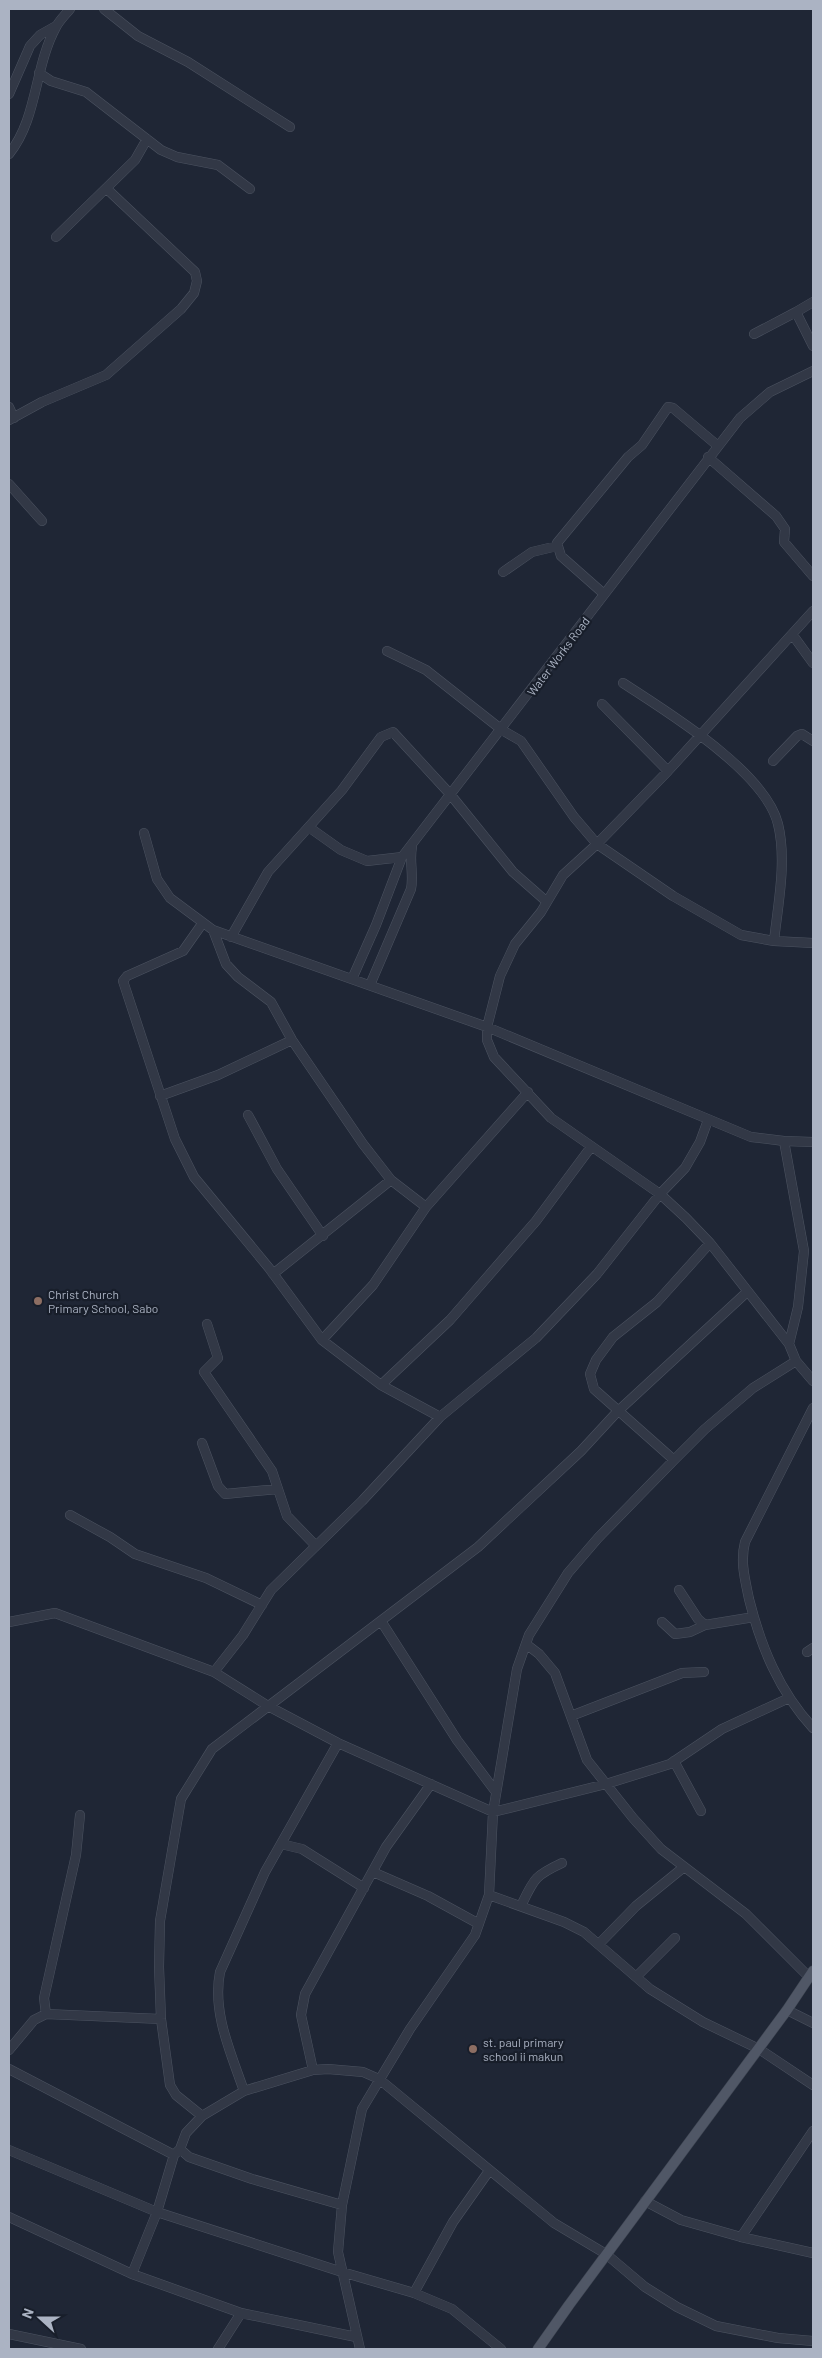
<svg xmlns="http://www.w3.org/2000/svg" width="822" height="2358" viewBox="0 0 822 2358" font-family="Barlow,sans-serif">
  <style>
    .lines { fill: none; stroke-linecap: round; stroke-linejoin: round }
    .minor-casing { stroke: #4c5361; stroke-width: 10 }
    .major-casing { stroke: #3b424f; stroke-width: 11 }
    .minor { stroke: #323846; stroke-width: 9 }
    .major { stroke: #505766; stroke-width: 10 }
    .education-dot { fill: #8d6e63; stroke: #181e2a; stroke-width: 2 }
    .labels { text-anchor: middle; dominant-baseline: central; stroke-width: 4.5; stroke-linejoin: round; paint-order: stroke }
    .street-label { font-size: 12px; fill: #abb3c3; stroke: #181e2a }
    .poi-label { font-size: 12px; fill: #abb3c3; stroke: #181e2a; text-anchor: start }
  </style>
  <rect width="100%" height="100%" fill="#1f2635"/>
  <g class="lines">
    <g class="minor-casing">
      <path id="minor" d="M104,9L138,36L188,62L290,127
        M39,73L51,81L86,92L161,150L177,157L218,165L250,189
        M9,94L30,46L40,35L56,26
        M9,154C38,118 34,67 56,27C59,21 65,15 70,9
        M56,237L135,160L147,139
        M796,312L813,302
        M754,334L796,312L813,346
        M9,407L14,418
        M9,420L42,402L106,375L181,309L194,293L197,281L195,272L107,189
        M708,457L776,516L785,529L784,542L813,576
        M9,484L42,521
        M503,572L532,552L557,546
        M604,594L561,556L557,543L628,457L642,445L668,407L673,408L718,446
        M813,611L668,771L597,844L563,875L541,912L515,944L500,976L487,1027V1040L494,1057L551,1118L660,1194L686,1218L710,1243L789,1344L796,1361L813,1381
        M792,634L813,663
        M387,651L426,670L502,730L521,741L574,817L597,844L673,896L741,935L774,941L813,943
        M623,683C667,712 765,771 778,824C787,861 778,904 774,941
        M602,704L668,771
        M773,761L797,736L802,734L813,741
        M310,828L341,850L367,861L402,857
        M144,833L157,879L170,898L213,930L487,1027L751,1137L784,1141L813,1142
        M202,924L183,951L127,976L123,981L175,1139L194,1177L269,1268L322,1340L381,1385L440,1417
        M213,930L226,964L238,977L271,1002L292,1040L363,1144L391,1180L426,1207
        M231,937L268,872L342,790L381,737L393,732L450,794L513,872L547,902
        M352,979L376,925L402,857L412,844L740,418L770,392L813,371
        M370,985L411,889C414,875 409,861 412,847
        M160,1096L218,1075L292,1040
        M248,1115L277,1169L323,1236
        M784,1141L804,1251L798,1307L789,1344
        M273,1274L391,1180
        M207,1324L218,1358L204,1372L272,1471L287,1516L316,1546
        M322,1340L373,1285L426,1207L528,1092
        M381,1385L450,1320L536,1221L591,1147
        M813,1408L745,1542C740,1562 745,1579 749,1599C761,1647 779,1691 813,1728
        M202,1443L218,1486L225,1494L278,1489
        M674,1460L594,1389L590,1374L596,1360L613,1337L657,1302L710,1243
        M70,1515L110,1537L135,1554L206,1578L262,1605
        M679,1590L698,1619L705,1625L754,1617
        M381,1621L457,1740L496,1792
        M9,1622L55,1613L214,1672L268,1706L338,1743L493,1812L606,1784L670,1764L722,1729L789,1698
        M662,1622L675,1634L690,1632L705,1625
        M526,1644L539,1654L555,1673L587,1760L633,1818L661,1849L746,1914L809,1977
        M807,1652L813,1648
        M214,1672L243,1635L271,1590L362,1501L440,1417L536,1338L597,1274L660,1194L685,1168L700,1142L708,1120
        M571,1716L682,1673L704,1672
        M674,1761L701,1811
        M281,1844L302,1849L364,1888
        M373,1872L428,1896L479,1924
        M489,1895L564,1922L584,1932L650,1989L703,2022L759,2049L813,2085
        M521,1906C534,1879 534,1876 562,1863
        M599,1944L636,1906L684,1867
        M636,1977L675,1938
        M787,2010L813,2023
        M46,2014L161,2019
        M9,2050L34,2020L46,2014L44,1998L76,1855L80,1815
        M9,2069L174,2155
        M313,2070L301,2015L305,1994L386,1847L431,1784
        M244,2091C231,2053 212,2013 220,1972L265,1872L338,1743
        M202,2116L176,2095L170,2085L161,2019L159,1967L160,1921L181,1799L212,1749L478,1547L581,1451L617,1412L747,1292
        M180,2149L189,2157L252,2179L342,2205
        M9,2150L157,2212L342,2272L414,2293L452,2309L501,2349
        M645,2201L681,2220L741,2237L813,2253
        M9,2217L132,2274L241,2313L356,2337
        M741,2237L813,2131
        M132,2274L157,2212L174,2155L180,2149L186,2133L202,2116L244,2091L313,2070L328,2069L363,2072L379,2079L554,2223L606,2254L645,2287L677,2307L716,2326L778,2338L813,2341
        M414,2293L453,2222L489,2171
        M9,2334L81,2349
        M218,2349L241,2313
        M360,2349L338,2252L342,2205L362,2109L410,2029L475,1935L489,1895L493,1812L517,1669L529,1635L568,1573L598,1538L674,1460L705,1429L753,1388L796,1361"/>
    </g>
    <g class="major-casing">
      <path id="major" d="M538,2349L569,2305L787,2010L813,1971"/>
    </g>
    <use href="#minor" class="minor"/>
    <use href="#major" class="major"/>
  </g>
  <g class="education-dot">
    <circle cx="38" cy="1301" r="5"/>
    <circle cx="473" cy="2049" r="5"/>
  </g>
  <g class="labels">
    <g class="street-label">
      <text transform="translate(558 656) rotate(-53)">Water Works Road</text>
    </g>
    <g class="poi-label">
      <text x="48" y="1294">Christ Church<tspan x="48" dy="14">Primary School, Sabo</tspan></text>
      <text x="483" y="2042">st. paul primary<tspan x="483" dy="14">school ii makun</tspan></text>
    </g>
  </g>
  <rect width="822" height="2358" fill="none" stroke="#abb3c3" stroke-width="20"/>
  <g transform="translate(40 2318) rotate(291)" stroke="#181e2a" stroke-width="4" paint-order="stroke">
  <path d="M0-4L9 19L0 12L-9 19Z" fill="#abb3c3"/>
  <text y="-8" font-size="14" font-weight="bold" text-anchor="middle" fill="#abb3c3">N</text>
  </g>
</svg>
